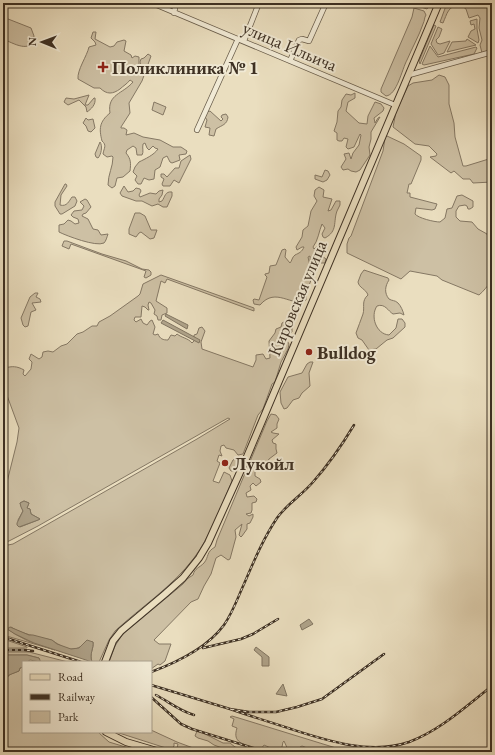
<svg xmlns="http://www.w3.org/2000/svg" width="495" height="755" viewBox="0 0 495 755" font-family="'EB Garamond',serif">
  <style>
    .green { fill: #cdc0a4; stroke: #857864; fill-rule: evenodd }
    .water { fill: #afa38a; stroke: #817561 }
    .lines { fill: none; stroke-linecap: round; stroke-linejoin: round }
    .minor-casing { stroke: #685c4a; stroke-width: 6 }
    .major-casing { stroke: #3d3023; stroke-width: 8 }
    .minor { stroke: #f1ead5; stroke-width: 4.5 }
    .major { stroke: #eadebf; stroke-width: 6 }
    .rail-casing { stroke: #3d3023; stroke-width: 2.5 }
    .rail { stroke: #f1ead5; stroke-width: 1; stroke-dasharray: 3; stroke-linecap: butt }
    .poi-dot { fill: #8f2418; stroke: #f1ead5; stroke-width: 1.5 }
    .labels { text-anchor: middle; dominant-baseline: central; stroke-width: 4; stroke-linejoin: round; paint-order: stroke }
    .street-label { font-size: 18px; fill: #3d3023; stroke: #f1ead5 }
    .poi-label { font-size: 18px; font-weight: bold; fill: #3d3023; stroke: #f1ead5; text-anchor: start }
  </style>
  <rect width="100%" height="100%" fill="#eadebf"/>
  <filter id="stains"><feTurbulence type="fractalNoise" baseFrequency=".005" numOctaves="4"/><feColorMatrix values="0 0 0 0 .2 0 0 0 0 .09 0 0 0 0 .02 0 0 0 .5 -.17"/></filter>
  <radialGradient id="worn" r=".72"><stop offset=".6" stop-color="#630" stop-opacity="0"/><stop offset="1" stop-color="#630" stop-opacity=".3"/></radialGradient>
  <path class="green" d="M417,3H432L427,9L418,6Z
    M447,3H460L459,5C448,6 447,14 443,23L440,22Z
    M463,3H492V50L482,53L480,45L482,40L479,28L480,18L478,15L469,18L466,9L462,6Z
    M414,8L424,11L426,15C424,18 425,20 423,24C419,36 412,48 407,60C402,69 397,95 386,96L381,92V89L412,17Z
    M3,17L31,28L34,36C32,55 13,43 3,39Z
    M477,19V29L479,40L478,43L468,37L471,31L475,29L474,24L471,25L470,21Z
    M434,25L436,26L420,64L419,61Z
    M438,27L442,29L439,37L436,40L437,43L440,44L450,41L444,53L438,55L431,44Z
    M93,32H96L95,39L110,47L114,46L117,42L124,40L126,41L124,51L131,55L132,58L135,56L139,57V67L141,66L140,62L141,59L144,58L148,54L151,56L142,81L129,103L130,113L121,127V128H124L127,130L126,135L134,133L143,137L160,140L173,147H181L187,151L186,154L179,155L180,160L172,163L170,162L167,156L163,158L160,167L155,170L154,179L149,180L144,178L141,184H138L135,180L137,176L133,172L135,167L139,162C145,159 154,155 158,149L155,148L153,146L149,150L147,148L145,143L143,144C142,148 144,152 142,155H137L136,148L133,146L127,150L126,153C131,159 131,163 130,171L123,177L117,178L115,186L112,188L108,185C108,174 113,167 113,157L112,156L107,157L103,154C104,148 107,145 102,141C99,129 99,122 110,113C107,94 123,94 133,82L130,80C127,84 123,86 120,89C113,94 107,95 100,88H94L78,79C77,70 87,56 89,47L96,45L95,42L91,38Z
    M467,39L476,45L447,52L452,42L466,41Z
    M430,46L438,57L476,47L477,48L474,54L424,65L422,64Z
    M439,75L445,77L449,85V104L454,123L455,137L463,166H466L492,158V182L473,183L470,179H463L454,171L451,173L430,157L436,156L437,154L429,146L415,144L393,127L396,112L408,86L413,83L432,80Z
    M355,93V98L348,102L346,111L359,123L367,124L368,116L375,102L381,104L384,108L383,111L374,118L375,123L378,118L380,117L371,132V139L369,147L370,155L360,170L356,172L351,171L348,169L343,170L341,167L346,159L344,154L349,153L351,159L353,153L359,145L361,135L360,134L354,147L348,149L346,147L348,139L344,138L342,141H339L337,140V133L334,131L337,122L338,111L341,107L342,100L346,94L351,95Z
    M89,95L85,105H88L94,98H95C96,105 91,109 87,112L86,107L79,100L68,105L64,102L66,98L74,99Z
    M154,102L166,107L163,115L152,110Z
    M210,111L221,121L223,119L221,117L222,115L226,114L228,117C227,125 222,125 216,129L214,136L209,135L210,128L205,127L207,120L205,117L207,112Z
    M86,118L88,120L93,119L95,128L91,132L88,131L86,126L83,123Z
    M387,136L404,144L421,156V160L411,184H409L407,193H410V197L437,204L435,209L432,210L416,208L415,214C418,218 434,222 440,222L445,218L447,209L452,208L457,196L462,195L473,201V207L470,209H468L467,206L465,205L459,206L456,211V217L460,221L472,222L478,229L487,234L489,240L492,241V281C487,286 484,291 479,295L442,280L437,276L410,271L401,279L347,253V244L349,238L351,236L383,151L385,138Z
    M100,142C103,146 101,155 98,158L96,157L95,154Z
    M190,155L191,159L179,183L174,180L170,186H163L162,184L164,179L161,177V174H164L167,177L175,168H179L181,161Z
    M325,170L328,171L330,175L327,180L323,182L315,179V175L322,177Z
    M65,184H66L67,186L61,195L60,205C67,207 69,201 72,197H75L77,201L75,206L62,214H60L55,206V202Z
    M124,186L128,192L133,191L136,188L140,189L141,191L139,195L140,197L150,193L156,194L159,191L163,190L162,195L159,199V202L162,201C165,197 165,191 172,192V196L167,207H163L158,204L152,206L142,201H136L122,196L120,193Z
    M319,187L324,190L323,197L332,199L328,211L331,210L336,201H340V205C339,207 338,209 337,211C333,222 338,231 325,238L323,237L322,234L325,228L322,224C319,231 318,241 313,247L314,249L320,243L325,245L322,256L326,259L325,263H321L320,261L312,263L310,261V256L308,257L310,266L314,268L315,270L306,293V300C292,308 276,286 260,305L254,304L253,300L254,299L259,300L267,277L265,275V274L269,273L270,266L276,265L282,250L285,249L286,250L285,257L290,263C292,261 292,257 295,255C299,253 302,252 304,247H302L297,250L296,247L302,237L303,230L308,226L311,211L317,201L314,196L315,190Z
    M85,199L87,200L91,207L86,213L83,214L82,216L88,219L93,229L98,230L101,235L108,234C107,237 106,241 104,243C96,247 67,236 59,232V225L64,224L68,220L71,221L75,224L79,223L78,219L73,217L71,215L74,211L82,210L84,206L80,202Z
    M135,213H140L145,216L151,230H157L154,238L150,239L141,232L139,233L136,237L129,234V229Z
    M64,241H67L102,254L126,261L142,269L149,270L151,272V275L146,278L144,277L146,271L71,244L69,249L62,246Z
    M364,270L388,278L389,280C385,286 384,293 389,299C392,301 395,300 398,303C401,306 403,311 404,315L400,313L393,314C388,311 385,303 377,306C370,316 376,334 389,335L396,328L398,319H402L405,323V327L393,338L387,340L376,349L369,350L362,340L358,338L356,333C358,327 361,320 363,314C365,307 361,301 368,295C366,289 359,288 358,282L361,274Z
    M161,275L254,308V311L167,279L165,283L161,281L156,301L167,308V313L162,315L161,320H158L157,316L154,314L155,310L151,303L149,302L148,305L149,310H148L145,307L142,306L141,317H135L134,320L136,322L141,319L143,323L147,325L150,321L152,320L155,327L153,334L155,335L158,334C160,339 163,340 168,340L171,335L175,336L177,334C182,338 188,338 192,343L194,341V335L197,334L199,328L202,327L205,331L201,342L202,349L253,367L256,360V355L263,354L266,359L270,358L269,341L275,333L276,329L281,327L282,323L286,321C293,322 292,326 292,332L285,337L289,344L288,349L281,362L275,382L272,384L263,409L258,415L243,454L238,455L234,450L226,448L224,445L221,446L220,451L222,456L219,455L217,461L220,463L213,481L219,483L224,472L230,475L232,481C221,507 211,535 194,558C172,587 141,607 115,631L109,640L99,662H92C89,653 94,649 93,642C81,642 82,649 73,649C67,650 58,644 53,641C50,639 45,639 41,638C31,635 20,633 11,627L8,629L15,634L28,641L55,650L3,635V546L13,544L197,439L230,419L228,418L38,526L9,541L3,543V498L17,442L19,428L5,390L3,378L5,368C12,366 17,366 24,370L23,374L25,376L31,369L32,362L29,359L31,354L39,359L42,357L43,352L48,351L53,352L61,346L67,344L77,334L83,332L92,326H97L99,322L110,316L138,296L140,294L143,284ZM24,501L29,503L27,508L30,509L31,514L40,519L38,520L20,527L18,520L23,511L20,503Z
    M35,293H38L36,297L40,299L41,302L32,303L36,310L31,312L28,326L25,327L23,325L21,318L30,297Z
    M310,362H313L309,373L310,386L302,393L299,398L293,400L287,408L284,409L281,403L280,392L288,377L302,373L307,364Z
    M271,414L276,415L279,419L277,424V428L271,432L273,433L279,434L272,440L273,443L276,444V449L277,453L269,459L264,468L255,471V476L260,479L261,482L256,486L253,483L250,486L251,490L246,493L247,497L254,496L257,499L256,502L252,503V510L251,513L246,514L249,516L253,514V517L250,523L247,524V529L242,536L241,537L239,535L242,524L235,530L236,537L230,559L228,560L221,555L216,558L211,574L204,586L198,599L191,602L154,640L159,644H171L165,661L160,665L158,664L151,669V662H109L115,646L122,635L183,584L187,579L193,575C195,568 199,568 204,563C209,557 206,552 215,547L217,540L267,421Z
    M235,459L237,460V463L234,471H231L229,468L233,460Z
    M3,639L27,647V648H3Z
    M3,652H29L68,662H40L39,658L27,655H3Z
    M23,667V732H98L109,742L142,752H3V678H5L11,674L19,671L20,668Z
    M232,716L242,719L349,752H310L307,748L302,746L300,747L297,752H289L284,741L283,742L282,747C275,751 271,748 264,745L261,749L260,752H233L214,745L208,741L198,738L195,736L197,731L201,732L223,743H230L235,747L246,750H253C244,742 232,744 237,728L232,726L234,719L230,717Z
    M151,730L177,742L204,752H181L177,748L178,744L174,743V746L171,750L169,749L116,732H151Z"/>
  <path class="water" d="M166,314L188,325L187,329L165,316Z
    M163,320L200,340L199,343L161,323Z
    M24,501L29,503L27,508L30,509L31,514L40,519L38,520L19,527L17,525V523L23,511L21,507L20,503Z
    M309,619L313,624L302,630L300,625Z
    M10,627L29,635H33L52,640L57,644L71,649L79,648L87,640L93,642C94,648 89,654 92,662L34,643L15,634L7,629Z
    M256,647L269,657V666H262V657L254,650Z
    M3,655H27L39,658L40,660V662L30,660L27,662H23V667L20,668L19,671L9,675L7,678H3Z
    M283,684L287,696L276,694Z"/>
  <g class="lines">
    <g class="minor-casing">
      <path id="minor" d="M152,3L395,105
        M174,13L176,3
        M244,41L259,3
        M290,61L299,40L302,39L309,41L326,3
        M409,75L492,52
        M197,130L238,39"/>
    </g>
    <g class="major-casing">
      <path id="major" d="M105,662L113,641L121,631L165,594L183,578L199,558L208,543L246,459L439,3
        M106,732L126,742L160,752"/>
    </g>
    <use href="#minor" class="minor"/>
    <use href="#major" class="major"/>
    <g class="rail-casing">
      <path id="rail" d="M3,637L81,662
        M203,648L241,639L253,634L278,619
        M3,650H24L33,651
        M151,672C178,662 207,648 224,625C233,612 238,597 244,584C254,561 263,539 277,518C287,504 302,495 313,482C329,464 342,445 354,425
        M151,685L230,709L249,712H276L297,707L322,699L384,654
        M156,695C169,702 180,711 194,715
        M151,697L181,724L192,729L266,752
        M230,709C250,716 270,722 291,729C328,741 371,755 409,742C441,730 466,706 492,686
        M489,752L492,750"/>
    </g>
    <use href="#rail" class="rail"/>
  </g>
  <g class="poi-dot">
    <path d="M101 61h4v4h4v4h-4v4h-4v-4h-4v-4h4z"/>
    <circle cx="309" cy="352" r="4"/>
    <circle cx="225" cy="463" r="4"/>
  </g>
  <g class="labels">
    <g class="street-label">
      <text transform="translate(290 46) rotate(23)">улица Ильича</text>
      <text transform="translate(297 298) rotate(-67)">Кировская улица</text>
    </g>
    <g class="poi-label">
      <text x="112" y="67">Поликлиника № 1</text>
      <text x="317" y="352">Bulldog</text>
      <text x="233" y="463">Лукойл</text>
    </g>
  </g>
  <rect width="495" height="755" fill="none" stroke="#eadebf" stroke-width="16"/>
  <rect x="4" y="4" width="487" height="747" fill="none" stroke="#3d3023" stroke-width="2"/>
  <rect x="8" y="8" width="479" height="739" fill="none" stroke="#3d3023"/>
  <rect x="22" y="661" width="130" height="72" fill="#f1ead5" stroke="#a9a08e"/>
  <rect x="30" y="674" width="20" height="6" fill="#eadebf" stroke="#a9a08e"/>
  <text x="58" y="681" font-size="12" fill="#3d3023">Road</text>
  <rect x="30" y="694" width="20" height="6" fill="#3d3023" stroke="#a9a08e"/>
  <text x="58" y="701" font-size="12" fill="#3d3023">Railway</text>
  <rect x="30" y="711" width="20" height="12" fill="#cdc0a4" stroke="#a9a08e"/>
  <text x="58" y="721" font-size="12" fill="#3d3023">Park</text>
  <g transform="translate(42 42) rotate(271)" stroke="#f1ead5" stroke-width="3" paint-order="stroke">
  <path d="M0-3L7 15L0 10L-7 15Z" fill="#3d3023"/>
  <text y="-6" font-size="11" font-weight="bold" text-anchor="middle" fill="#3d3023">N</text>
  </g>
  <rect width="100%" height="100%" filter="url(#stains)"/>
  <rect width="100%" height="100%" fill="url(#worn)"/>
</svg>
